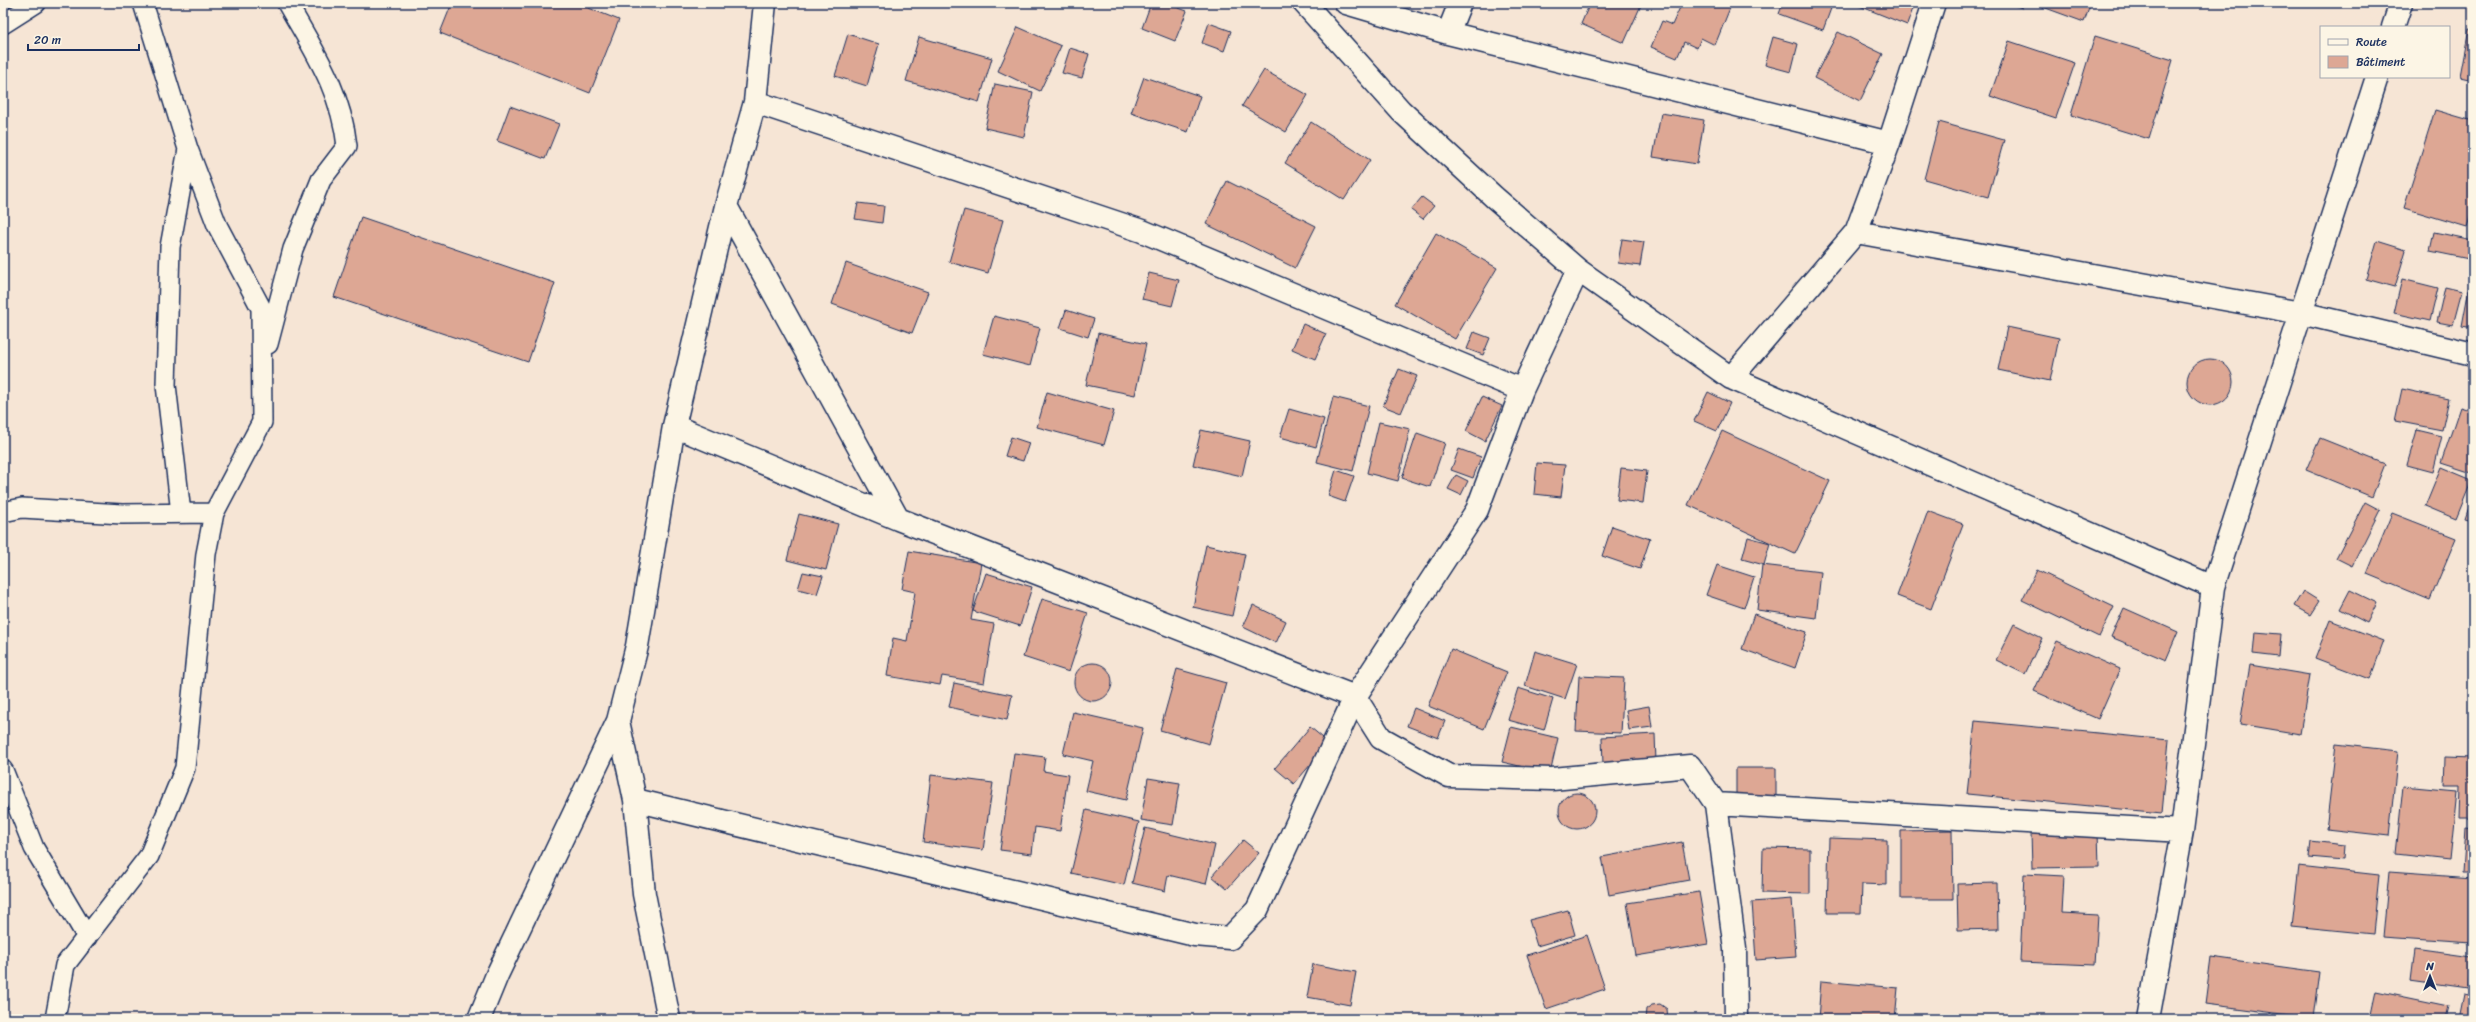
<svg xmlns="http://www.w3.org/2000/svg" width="2476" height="1022" viewBox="0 0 2476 1022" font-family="Sriracha,sans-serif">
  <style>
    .building { fill: #dda794; stroke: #1b2f5e }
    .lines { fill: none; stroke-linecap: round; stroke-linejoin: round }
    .service-casing { stroke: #1b2f5e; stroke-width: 22 }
    .minor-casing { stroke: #1b2f5e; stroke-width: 25 }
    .service { stroke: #fcf5e5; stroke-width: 19 }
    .minor { stroke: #fcf5e5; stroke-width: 22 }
  </style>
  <rect width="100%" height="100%" fill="#f6e5d5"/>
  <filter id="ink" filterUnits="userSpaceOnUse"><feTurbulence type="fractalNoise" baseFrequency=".025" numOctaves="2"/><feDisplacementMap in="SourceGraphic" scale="8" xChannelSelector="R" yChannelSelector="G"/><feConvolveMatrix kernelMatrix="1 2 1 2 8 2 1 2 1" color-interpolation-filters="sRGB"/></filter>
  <g filter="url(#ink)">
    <path class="building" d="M452,3H576L619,20L590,93L440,33Z
      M1151,3H1165L1187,11L1175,41L1142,28Z
      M1590,3H1642L1624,43L1581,24Z
      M1682,3H1732L1715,45L1701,38L1697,48L1684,42L1677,58L1651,47L1662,21L1672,25Z
      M1783,3H1833L1823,30L1779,14Z
      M1852,3H1915L1907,25Z
      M2008,3H2024L2022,8Z
      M2032,3H2091L2084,22Z
      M1209,23L1231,31L1224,51L1202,43Z
      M1018,27L1061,46L1040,91L998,71Z
      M2469,29L2473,30V80L2460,77Z
      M1838,32L1883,54L1860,101L1814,78Z
      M848,34L879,44L867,86L835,76Z
      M2095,36L2173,60L2149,139L2071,115Z
      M919,37L992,58L979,102L906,81Z
      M1773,37L1798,44L1791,72L1765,65Z
      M2009,41L2075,63L2056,118L1990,96Z
      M1070,48L1089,54L1082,78L1062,73Z
      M1264,70L1308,95L1286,132L1242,106Z
      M1144,77L1200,96L1188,132L1131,113Z
      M995,84L1033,92L1024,137L985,128Z
      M510,106L559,124L545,159L497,141Z
      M2435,110L2473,121V208L2467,227L2404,208Z
      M1661,113L1704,120L1697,164L1653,157Z
      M1311,122L1370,160L1344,200L1285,163Z
      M1939,122L2004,140L1988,197L1924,179Z
      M1227,181L1316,226L1295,268L1206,224Z
      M1422,197L1434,206L1423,219L1411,210Z
      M858,203L884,206L882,223L855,219Z
      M964,210L1003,220L988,273L949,262Z
      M361,217L555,283L528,362L334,297Z
      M2434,232L2473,240L2469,259L2430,251Z
      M1436,233L1497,268L1455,339L1395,304Z
      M1622,239L1644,242L1640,266L1618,263Z
      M2377,241L2406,250L2395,287L2366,279Z
      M846,263L928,292L912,333L832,304Z
      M2473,267V328L2462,326Z
      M1149,273L1179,280L1172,306L1142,299Z
      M2402,279L2438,288L2430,321L2394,313Z
      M2445,287L2462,291L2453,325L2437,322Z
      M1066,310L1094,319L1088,337L1060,328Z
      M994,316L1040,328L1030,366L983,354Z
      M1303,324L1326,334L1315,359L1292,349Z
      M2007,327L2059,338L2050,381L1998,370Z
      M1474,332L1490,338L1483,355L1467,349Z
      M1098,333L1146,344L1135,395L1086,385Z
      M2187 382a23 23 0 1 1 46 0a23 23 0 1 1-46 0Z
      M1399,369L1417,376L1401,413L1383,406Z
      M2402,389L2449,399L2442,430L2395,421Z
      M1047,392L1114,411L1104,445L1037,427Z
      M1708,392L1730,403L1717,431L1694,421Z
      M1333,397L1369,406L1353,471L1317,462Z
      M1482,397L1502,406L1485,441L1466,431Z
      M2460,407L2473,411L2472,473L2441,463Z
      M1289,409L1324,419L1316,447L1280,437Z
      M1379,422L1410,429L1398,481L1367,473Z
      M1201,430L1250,441L1242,476L1193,465Z
      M2417,430L2442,436L2433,472L2407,465Z
      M1722,431L1830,481L1795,554L1688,505Z
      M1417,433L1445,443L1430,487L1402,478Z
      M1011,437L1029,443L1023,461L1005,456Z
      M2320,438L2385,464L2372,497L2306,470Z
      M1459,449L1481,457L1473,478L1451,470Z
      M1537,463L1565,465L1561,497L1534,494Z
      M2441,467L2472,480L2456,519L2425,506Z
      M1621,468L1647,471L1643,503L1617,500Z
      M1336,470L1354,476L1345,502L1328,496Z
      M1456,475L1468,481L1461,495L1448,489Z
      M2473,495V521L2465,519Z
      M2365,502L2380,510L2352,566L2336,558Z
      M1928,511L1963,524L1931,609L1897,596Z
      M2392,513L2456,538L2430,600L2367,574Z
      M799,514L838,524L826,570L787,560Z
      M1612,526L1650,539L1640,569L1602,556Z
      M1748,537L1770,543L1764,565L1742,559Z
      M1206,545L1245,554L1232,616L1193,607Z
      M909,551L981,563L971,620L994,624L984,683L942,676L940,685L887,676L893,638L907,641L915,592L902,589Z
      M1717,565L1754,577L1744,608L1706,595Z
      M1762,565L1821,572L1816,618L1757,610Z
      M2037,570L2114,607L2099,637L2022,600Z
      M803,572L823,576L817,594L798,589Z
      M986,573L1032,587L1020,626L973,611Z
      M2350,590L2377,603L2367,623L2340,609Z
      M2303,591L2319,601L2310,615L2294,606Z
      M1042,599L1088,613L1069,672L1023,657Z
      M1253,605L1286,621L1276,643L1243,627Z
      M2124,608L2178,632L2166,660L2111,637Z
      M1754,614L1807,632L1795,668L1742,649Z
      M2330,620L2384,641L2370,679L2315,658Z
      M2014,624L2042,638L2025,674L1996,660Z
      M2255,632L2281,634L2279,657L2253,654Z
      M2057,641L2120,669L2098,719L2034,691Z
      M1451,649L1507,672L1484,729L1428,706Z
      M1535,651L1577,664L1565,699L1525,686Z
      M1074 682a19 19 0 1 1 38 0a19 19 0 1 1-38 0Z
      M2250,665L2310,675L2300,734L2240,724Z
      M1177,669L1226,683L1209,744L1160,730Z
      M1579,676L1624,678L1621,733L1576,731Z
      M954,683L1012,695L1007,720L949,707Z
      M1518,688L1553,699L1544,730L1508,720Z
      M1649,706L1652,727L1629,730L1626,710Z
      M1414,708L1445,721L1438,738L1407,726Z
      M1073,712L1143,728L1126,800L1086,791L1093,761L1063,754Z
      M1975,721L2169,740L2162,813L1967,794Z
      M1310,727L1329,743L1294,784L1275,768Z
      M1511,727L1558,738L1550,773L1502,762Z
      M1655,734L1656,762L1603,765L1602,737Z
      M2336,744L2398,751L2389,836L2326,829Z
      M1014,753L1045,757L1043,771L1068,775L1060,831L1035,827L1032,854L1000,850Z
      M2445,757L2473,758V818H2459L2460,786H2444Z
      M1736,768H1776V802L1736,801Z
      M931,775L993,783L983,850L923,842Z
      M1148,778L1180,783L1173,825L1141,820Z
      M2403,786L2457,791L2450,860L2396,854Z
      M1559 811a18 18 0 1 1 36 0a18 18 0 1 1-36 0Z
      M1086,810L1139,822L1124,885L1071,873Z
      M2466,827L2473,828V872H2463Z
      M1145,828L1215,845L1206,884L1168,875L1165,891L1132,883Z
      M1952,830L1953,899H1901V831Z
      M2098,832L2099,867L2032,868L2031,833Z
      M1829,838L1887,840V885L1862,884L1861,913H1827Z
      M1243,840L1259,853L1227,889L1212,876Z
      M2311,841L2344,845L2343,860L2309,857Z
      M1682,842L1689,880L1609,895L1602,857Z
      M1763,848L1810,849V894L1762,893Z
      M2299,866L2379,875L2373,934L2292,926Z
      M2389,872L2473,878L2471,943L2383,937Z
      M2024,874L2064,876L2062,913L2098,915L2095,965L2020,962Z
      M1997,883L1998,929L1958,930L1957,884Z
      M1699,892L1708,944L1636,956L1627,903Z
      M1792,899L1796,957L1756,960L1752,902Z
      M1568,910L1575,935L1537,946L1529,920Z
      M1587,935L1605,989L1546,1009L1527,955Z
      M2415,949L2472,957L2468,989L2411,981Z
      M2211,957L2320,972L2314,1018L2205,1004Z
      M1313,964L1356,972L1350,1005L1307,997Z
      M1821,981L1898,988L1895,1019H1818Z
      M2376,991L2448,1006L2445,1019H2370Z
      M2463,994L2473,996V1019H2458Z
      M1660,1004L1667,1009L1668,1019H1645L1646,1009L1652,1005Z"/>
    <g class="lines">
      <g class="service-casing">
        <path id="service" d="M3,24L36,3
          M268,344L293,249L321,180L347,146C341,90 314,51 287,3
          M3,512L22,508L122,514L214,513
          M181,513L166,385L170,247L188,149
          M3,770L34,848L87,937
          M55,1019L65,965L149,856L185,768L206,554L214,513L262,422L261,308L217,225L188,149L143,3"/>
      </g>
      <g class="minor-casing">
        <path id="minor" d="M1304,3L1401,111L1494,197L1578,270L1731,378L2213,587
          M1346,3L1448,33L1889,143
          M2393,27L2401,3
          M1448,33L1460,3
          M755,102L1142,231L1522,390
          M726,206L898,519
          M1856,232L2301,313L2473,354
          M1731,378L1856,232L1889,143L1934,3
          M674,426L898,519L1355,697L1381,738L1449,776L1552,779L1690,766L1716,804L1735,949L1736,1019
          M618,721L635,800L644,894L669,1019
          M635,800L1195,935L1230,938L1257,910L1355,697L1477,510L1522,390L1578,270
          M1716,804L2182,831
          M479,1019L497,975L618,721L637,646L674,426L726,206L755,102L765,3
          M2148,1019L2182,831L2213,587L2377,77"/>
      </g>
      <use href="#service" class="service"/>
      <use href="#minor" class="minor"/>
    </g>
  </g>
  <rect width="2476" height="1022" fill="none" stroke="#fcf5e5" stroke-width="16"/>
  <rect x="8" y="8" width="2460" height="1006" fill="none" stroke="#1b2f5e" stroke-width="1.5" filter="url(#ink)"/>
  <rect x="2320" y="26" width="130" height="52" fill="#fcf5e5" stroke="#a2a6af"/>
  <rect x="2328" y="39" width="20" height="6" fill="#fcf5e5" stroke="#a2a6af"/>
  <text x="2356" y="46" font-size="12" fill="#1b2f5e">Route</text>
  <rect x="2328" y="56" width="20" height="12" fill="#dda794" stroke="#a2a6af"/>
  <text x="2356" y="66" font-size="12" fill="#1b2f5e">Bâtiment</text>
  <g transform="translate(2430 976)" stroke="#fcf5e5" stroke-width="3" paint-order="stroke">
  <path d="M0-3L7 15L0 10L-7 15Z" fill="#1b2f5e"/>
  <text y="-6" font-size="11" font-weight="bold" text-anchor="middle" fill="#1b2f5e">N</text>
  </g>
  <path d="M28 44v6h111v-6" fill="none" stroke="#1b2f5e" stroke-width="2"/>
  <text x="34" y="44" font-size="12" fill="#1b2f5e" stroke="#fcf5e5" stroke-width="3" paint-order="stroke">20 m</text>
</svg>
